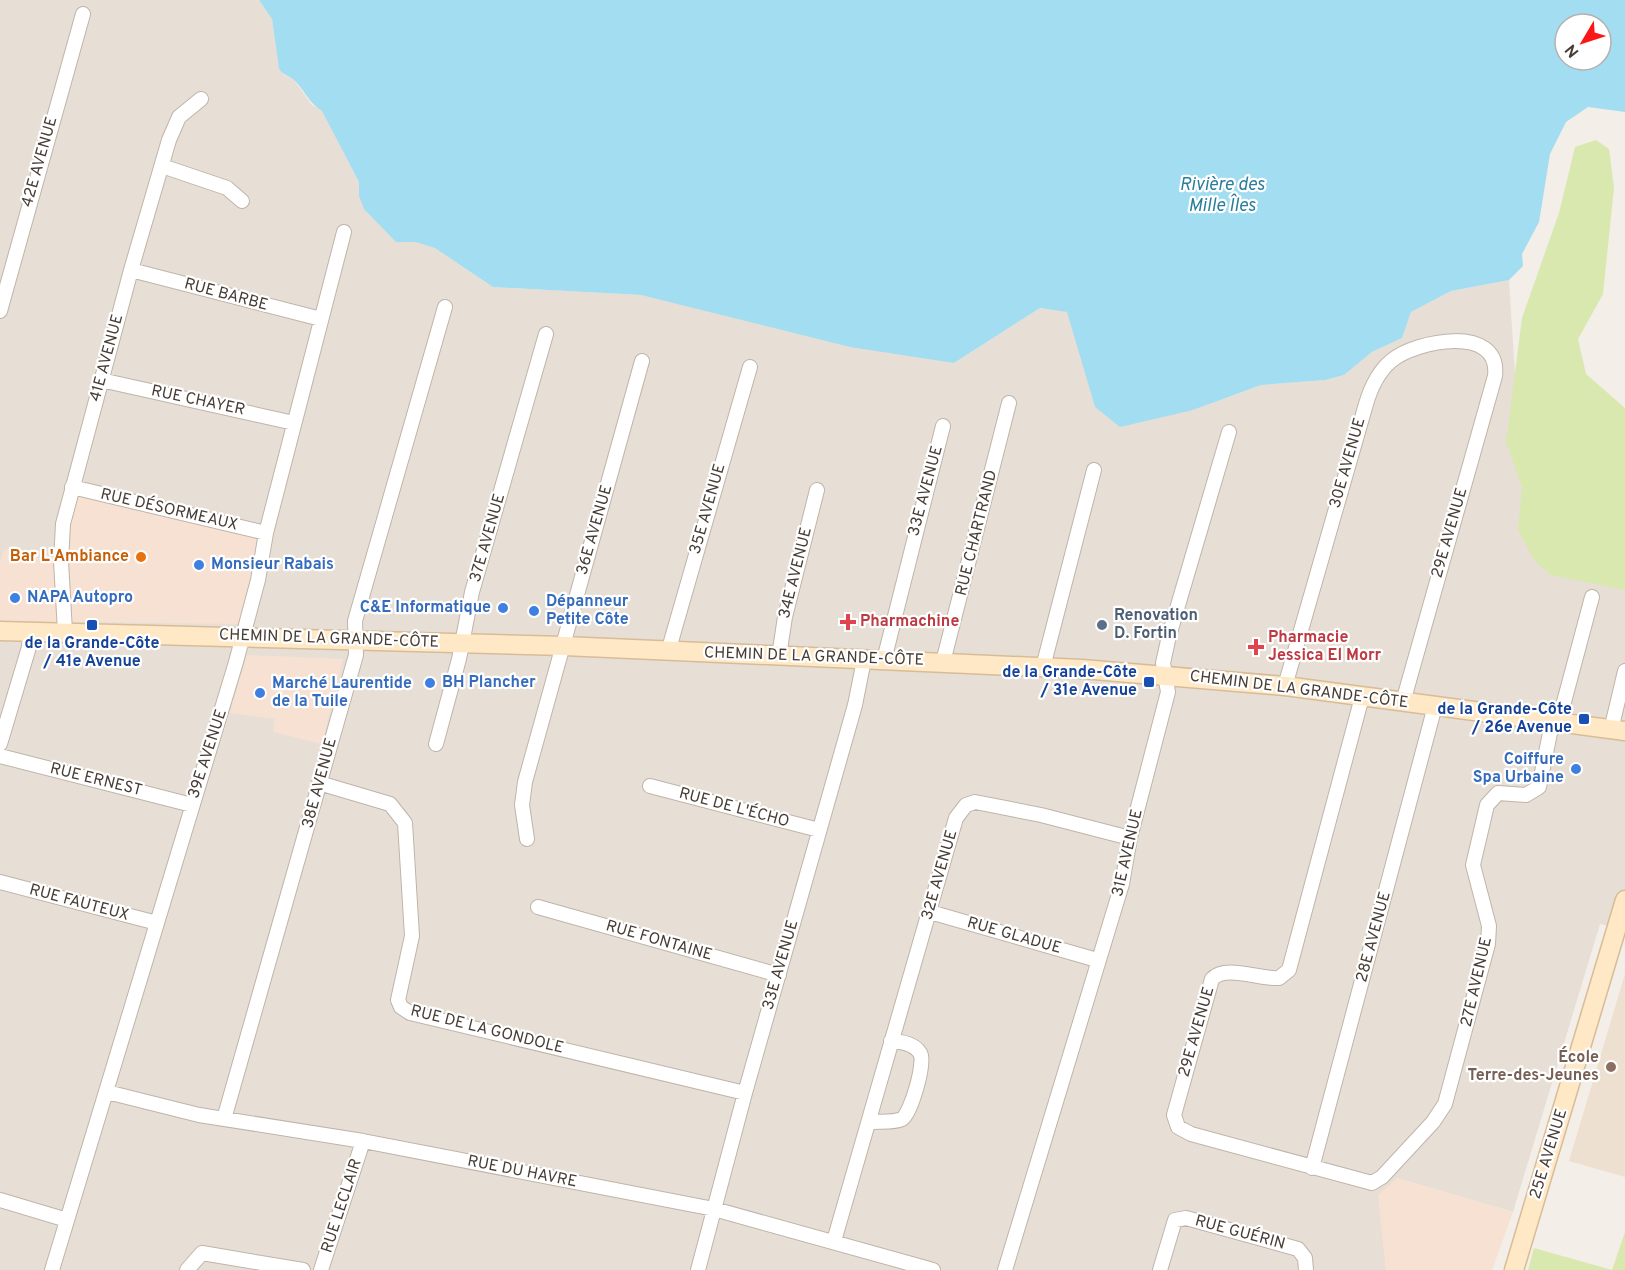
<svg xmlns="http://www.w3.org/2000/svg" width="1625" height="1270" viewBox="0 0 1625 1270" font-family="Overpass,sans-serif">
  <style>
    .residential { fill: #e7dfd5 }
    .commercial { fill: #f6e1d2 }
    .education { fill: #ede0d1 }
    .green { fill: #d8e8af }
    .water { fill: #a2ddf1; fill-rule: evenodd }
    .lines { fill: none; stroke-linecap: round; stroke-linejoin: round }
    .street-casing { stroke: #bfb4a9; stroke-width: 16 }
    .secondary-casing { stroke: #d7bc98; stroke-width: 21 }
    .street { stroke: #fff; stroke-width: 14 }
    .secondary { stroke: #ffe8c5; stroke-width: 18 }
    .food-dot { fill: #e8710a; stroke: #fff; stroke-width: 2 }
    .shop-dot { fill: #3f7fe0; stroke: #fff; stroke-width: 2 }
    .health-dot { fill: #e0444e; stroke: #fff; stroke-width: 2 }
    .transit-dot { fill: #1a4fb4; stroke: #fff; stroke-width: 2 }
    .service-dot { fill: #5c6f8a; stroke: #fff; stroke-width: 2 }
    .education-dot { fill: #8d6e63; stroke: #fff; stroke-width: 2 }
    .labels { text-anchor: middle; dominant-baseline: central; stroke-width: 4.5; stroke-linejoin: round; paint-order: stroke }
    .street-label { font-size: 16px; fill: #473d36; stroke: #fff }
    .food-label { font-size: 16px; font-weight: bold; fill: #c56008; stroke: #fff; text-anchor: end }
    .shop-label { font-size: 16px; font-weight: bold; fill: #366cbe; stroke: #fff; text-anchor: start }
    .service-label { font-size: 16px; font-weight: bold; fill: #4e5e75; stroke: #fff; text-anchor: start }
    .health-label { font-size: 16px; font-weight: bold; fill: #be3a42; stroke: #fff; text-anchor: start }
    .transit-label { font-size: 16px; font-weight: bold; fill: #164399; stroke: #fff; text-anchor: end }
    .education-label { font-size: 16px; font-weight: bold; fill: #785e54; stroke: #fff; text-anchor: end }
    .water-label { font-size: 18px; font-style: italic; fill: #2a7d9b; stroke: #fff }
  </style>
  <rect width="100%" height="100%" fill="#f3eee7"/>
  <path class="residential" d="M0,0H259L272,19L279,69L284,75L294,80L312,105L322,110L359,182V196L493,287L641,295L954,363L1040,308L1068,312L1095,407L1193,410L1261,385L1325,380L1344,375L1372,352L1402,338L1411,312L1451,291L1509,280L1522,487L1625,581V929L1600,924L1513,1212L1397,1178L1379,1196L1386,1270H0Z"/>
  <path class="commercial" d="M79,493L261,536L239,624L0,621V563L4,549L64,564L70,522Z
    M247,655L343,659L322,744L273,732L275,719L230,713Z
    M1397,1178L1513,1212L1492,1270H1386L1378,1195Z"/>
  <path class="education" d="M1625,974V1177L1569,1161Z"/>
  <path class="green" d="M1596,140L1609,149L1614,188L1603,294L1578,339L1586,374L1625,408V590L1550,575L1534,560L1518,530L1522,487L1506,442L1522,318L1559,213L1575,147Z
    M1625,1232V1270H1612Z
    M1534,1248L1612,1270H1528Z"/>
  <path class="water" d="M259,0H1625V112L1588,107L1566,122L1550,154L1539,222L1522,254L1523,266L1509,280L1451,291L1411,312L1402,338L1372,352L1344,375L1325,380L1261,385L1193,410L1120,427L1095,407L1067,312L1040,308L954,363L850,347L641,295L493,287L435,248L416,242H396L364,209L359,196V182L322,111C309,103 305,91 295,81C290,76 284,76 279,69L272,19ZM1565,24H1601V60H1565Z"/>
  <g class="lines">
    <g class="street-casing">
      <path id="street" d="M162,166L227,188L242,201
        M131,270L321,319
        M0,311L83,14
        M101,380L294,423
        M72,487L266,533
        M65,632L61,561L63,524L131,270L169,140L179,117L201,99
        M668,652L750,367
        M779,656L785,617L817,490
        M884,660L943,426
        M943,662L1009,403
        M1043,667L1094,470
        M1285,686L1366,404C1371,387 1378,372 1391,361C1416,340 1501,324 1495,376L1403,702
        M1362,697L1289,970L1279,978C1260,980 1226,964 1212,979L1174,1115L1178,1127L1191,1134L1372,1183L1382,1177L1433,1122L1445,1104L1488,944L1489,926L1473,865L1487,805L1498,793L1526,795L1539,787L1550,733L1564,702L1592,597
        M1611,730L1625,671
        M0,744L29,647L30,631
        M436,744L459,659L472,592L546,334
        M0,756L192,805
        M319,783L390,804L405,823L412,936L398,1000L401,1007L410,1013L745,1093
        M650,786L819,830
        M527,839L522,805L525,782L642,361
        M0,882L157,923
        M538,907L779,975
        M930,912L1097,960
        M107,1092L199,1115L363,1141L714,1209L933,1270
        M224,1119L356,655L355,621L445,307
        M870,1122C879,1121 894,1123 902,1119C911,1113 926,1062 920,1053C914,1043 901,1042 891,1041
        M1312,1168L1435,706
        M0,1200L67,1220
        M834,1241L956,818L966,805L975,802L1041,815L1130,838
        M52,1270L236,662L258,580L266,533L344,232
        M187,1270L202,1253L303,1270
        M321,1270L363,1141
        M698,1270L745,1093L855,705L864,660
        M1005,1270L1122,884L1130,838L1168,692L1163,663L1169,636L1229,432
        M1160,1270L1175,1220L1186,1218L1298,1249L1305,1258L1306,1270"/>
    </g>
    <g class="secondary-casing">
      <path id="secondary" d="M0,631L564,646L1082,669L1285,686L1625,731
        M1514,1270L1625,900"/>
    </g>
    <use href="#street" class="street"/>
    <use href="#secondary" class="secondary"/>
  </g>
  <circle class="food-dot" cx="141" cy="557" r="6"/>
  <g class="shop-dot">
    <circle cx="199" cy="565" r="6"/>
    <circle cx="15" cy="598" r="6"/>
    <circle cx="503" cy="608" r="6"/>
    <circle cx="534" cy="611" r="6"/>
    <circle cx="430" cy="683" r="6"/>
    <circle cx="260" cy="693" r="6"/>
    <circle cx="1576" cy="769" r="6"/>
  </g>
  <g class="health-dot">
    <path d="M845 613h6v6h6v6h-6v6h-6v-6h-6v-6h6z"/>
    <path d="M1253 638h6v6h6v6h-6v6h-6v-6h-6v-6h6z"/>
  </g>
  <g class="transit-dot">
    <rect x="86" y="619" width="12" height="12" rx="3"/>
    <rect x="1143" y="676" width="12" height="12" rx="3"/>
    <rect x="1578" y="713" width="12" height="12" rx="3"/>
  </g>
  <circle class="service-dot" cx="1102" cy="625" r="6"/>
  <circle class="education-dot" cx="1611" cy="1067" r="6"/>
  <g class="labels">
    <g class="street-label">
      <text transform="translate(40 162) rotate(-74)">42E AVENUE</text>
      <text transform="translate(226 295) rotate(15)">RUE BARBE</text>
      <text transform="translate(107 358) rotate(-75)">41E AVENUE</text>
      <text transform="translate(198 401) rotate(12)">RUE CHAYER</text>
      <text transform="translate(1348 463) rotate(-74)">30E AVENUE</text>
      <text transform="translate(926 491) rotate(-75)">33E AVENUE</text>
      <text transform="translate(708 509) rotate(-74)">35E AVENUE</text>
      <text transform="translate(169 510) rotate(13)">RUE DÉSORMEAUX</text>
      <text transform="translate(595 530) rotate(-74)">36E AVENUE</text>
      <text transform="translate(977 533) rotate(-76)">RUE CHARTRAND</text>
      <text transform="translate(1450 533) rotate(-74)">29E AVENUE</text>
      <text transform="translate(488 538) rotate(-74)">37E AVENUE</text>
      <text transform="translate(796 573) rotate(-76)">34E AVENUE</text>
      <text transform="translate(329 639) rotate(2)">CHEMIN DE LA GRANDE-CÔTE</text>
      <text transform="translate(814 657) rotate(2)">CHEMIN DE LA GRANDE-CÔTE</text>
      <text transform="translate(1299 690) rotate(7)">CHEMIN DE LA GRANDE-CÔTE</text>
      <text transform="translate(208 754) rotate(-72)">39E AVENUE</text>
      <text transform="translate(96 780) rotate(14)">RUE ERNEST</text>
      <text transform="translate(320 783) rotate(-75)">38E AVENUE</text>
      <text transform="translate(734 808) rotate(15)">RUE DE L'ÉCHO</text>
      <text transform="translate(1128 853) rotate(-77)">31E AVENUE</text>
      <text transform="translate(940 875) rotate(-74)">32E AVENUE</text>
      <text transform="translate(79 903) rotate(15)">RUE FAUTEUX</text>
      <text transform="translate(1014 936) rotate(16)">RUE GLADUE</text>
      <text transform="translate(1374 937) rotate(-75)">28E AVENUE</text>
      <text transform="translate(659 941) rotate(16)">RUE FONTAINE</text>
      <text transform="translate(781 965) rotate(-74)">33E AVENUE</text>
      <text transform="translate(1477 982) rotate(-77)">27E AVENUE</text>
      <text transform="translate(487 1030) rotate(14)">RUE DE LA GONDOLE</text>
      <text transform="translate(1197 1032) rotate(-74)">29E AVENUE</text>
      <text transform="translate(1549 1154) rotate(-73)">25E AVENUE</text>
      <text transform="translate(522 1172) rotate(11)">RUE DU HAVRE</text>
      <text transform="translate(342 1206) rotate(-72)">RUE LECLAIR</text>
      <text transform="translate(1240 1233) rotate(15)">RUE GUÉRIN</text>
    </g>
    <g class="food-label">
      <text x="129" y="557">Bar L'Ambiance</text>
    </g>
    <g class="shop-label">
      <text x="211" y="565">Monsieur Rabais</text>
      <text x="27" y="598">NAPA Autopro</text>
      <text x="546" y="602">Dépanneur<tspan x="546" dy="18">Petite Côte</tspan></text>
      <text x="491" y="608" text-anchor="end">C&amp;E Informatique</text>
      <text x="442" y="683">BH Plancher</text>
      <text x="272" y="684">Marché Laurentide<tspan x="272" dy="18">de la Tuile</tspan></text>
      <text x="1564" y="760" text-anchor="end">Coiffure<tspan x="1564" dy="18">Spa Urbaine</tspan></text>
    </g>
    <g class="service-label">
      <text x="1114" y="616">Renovation<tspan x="1114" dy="18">D. Fortin</tspan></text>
    </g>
    <g class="health-label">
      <text x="860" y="622">Pharmachine</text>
      <text x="1268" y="638">Pharmacie<tspan x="1268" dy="18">Jessica El Morr</tspan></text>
    </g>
    <g class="transit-label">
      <text x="92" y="644" text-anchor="middle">de la Grande-Côte<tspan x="92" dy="18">/ 41e Avenue</tspan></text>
      <text x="1137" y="673">de la Grande-Côte<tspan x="1137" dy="18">/ 31e Avenue</tspan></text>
      <text x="1572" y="710">de la Grande-Côte<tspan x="1572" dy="18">/ 26e Avenue</tspan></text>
    </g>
    <g class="education-label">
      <text x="1599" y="1058">École<tspan x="1599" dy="18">Terre-des-Jeunes</tspan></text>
    </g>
    <g class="water-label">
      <text x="1222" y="185">Rivière des<tspan x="1222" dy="21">Mille Îles</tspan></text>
    </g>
  </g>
  <g transform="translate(1583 42) rotate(231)"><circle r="28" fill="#ffffff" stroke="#b5b1af" stroke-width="1.5"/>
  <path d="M0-4.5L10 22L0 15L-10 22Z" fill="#fb1618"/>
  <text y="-9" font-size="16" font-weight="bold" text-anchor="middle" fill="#473d36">N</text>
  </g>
</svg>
